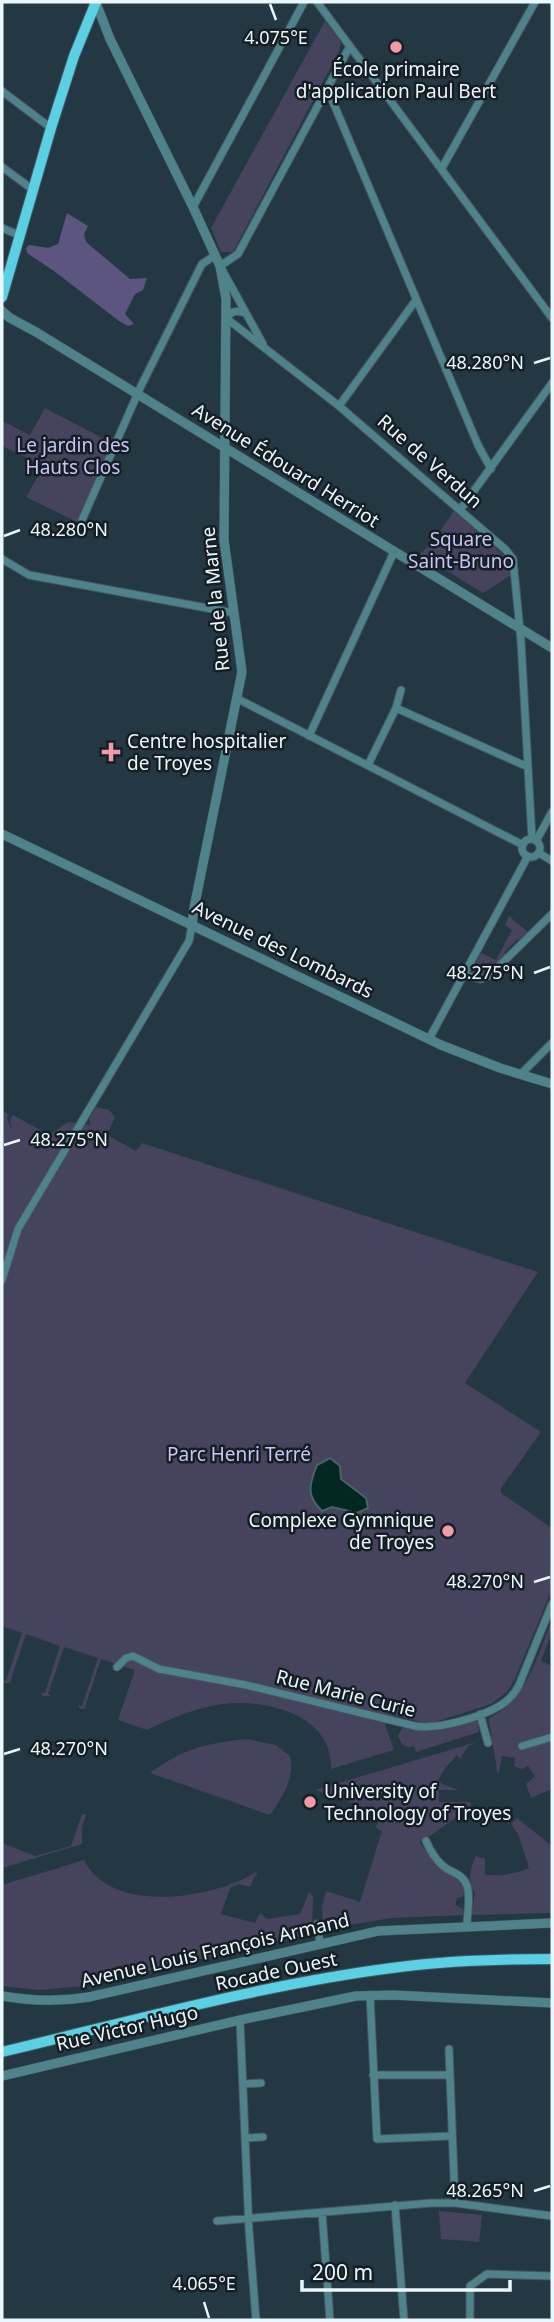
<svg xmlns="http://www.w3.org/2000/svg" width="554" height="2322" viewBox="0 0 554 2322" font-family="'Noto Sans',sans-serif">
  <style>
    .green { fill: #46435e }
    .forest { fill: #5b557f }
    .water { fill: #032722; stroke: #496564; stroke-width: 2 }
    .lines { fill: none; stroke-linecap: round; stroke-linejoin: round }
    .minor-casing { stroke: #445762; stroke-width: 9 }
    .tertiary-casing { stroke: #445762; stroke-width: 10 }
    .primary-casing { stroke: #445762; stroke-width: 12 }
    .minor { stroke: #4f838c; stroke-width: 7 }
    .tertiary { stroke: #4f838c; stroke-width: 9 }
    .primary { stroke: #59d0e3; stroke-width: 10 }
    .ticks { fill: none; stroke: #ebf7fe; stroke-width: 2.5 }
    .poi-dot { fill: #f39aa7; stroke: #151e23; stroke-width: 2.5 }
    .labels { text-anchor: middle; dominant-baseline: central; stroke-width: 5; stroke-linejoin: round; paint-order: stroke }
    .poi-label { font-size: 19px; fill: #ebf7fe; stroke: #151e23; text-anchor: start }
    .park-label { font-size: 19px; fill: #cac3fc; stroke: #151e23 }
    .street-label { font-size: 19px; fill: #ebf7fe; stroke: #151e23 }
    .ticks-label { font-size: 18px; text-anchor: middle; fill: #ebf7fe; stroke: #151e23; stroke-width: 5; stroke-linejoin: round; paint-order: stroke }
  </style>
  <rect width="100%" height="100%" fill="#243844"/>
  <path class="green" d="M325,21L341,42L339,51L233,252H221L211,228Z
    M45,408L110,442L81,524L26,497L44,466L2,446V421L30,435Z
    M454,511L507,558L511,575L483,593L420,554L432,543Z
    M509,916L529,933L521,941L518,939L504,952L507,956L496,967L481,977L471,972L481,953L496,960L512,930L505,925Z
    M96,1107L109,1110L115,1117L107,1135L136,1151L142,1143L538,1272L465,1383L541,1432L501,1488V1493L552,1528V1589L514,1681L507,1692L491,1704L435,1722H420L393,1715L385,1725L394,1750L331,1769C333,1719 277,1702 235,1703C205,1704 173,1717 147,1730L118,1720L135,1670L101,1659L85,1707L88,1708L80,1709L78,1705L82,1706L98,1658L64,1647L48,1694L51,1696H43L41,1693H45L60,1646L26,1634L10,1682L12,1683H5L3,1680L6,1681L22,1633L2,1626V1110L9,1115L7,1118L12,1131L10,1119L13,1115L49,1135L68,1122L91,1125L89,1119Z
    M552,1620V1632L541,1661L552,1666V1789L531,1798L526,1784L535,1776L528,1766L522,1769L514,1766L515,1758L502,1756L498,1776L489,1721V1718C527,1700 537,1656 552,1620Z
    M475,1720L478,1722L479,1732L416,1752L414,1746L408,1747L402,1744L398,1736L402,1728L432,1731Z
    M246,1739L276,1745L290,1756C295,1778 283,1796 270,1815L150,1773C185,1748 204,1744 246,1739Z
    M477,1742L468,1746L460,1759L457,1755L446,1767L438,1780L442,1784L459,1790H439V1802H470L472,1809L461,1814L420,1843L436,1864L463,1884L465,1890L463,1897L457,1898L455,1905L462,1908L464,1915L392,1918L323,1929L322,1906L326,1891L360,1902L382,1831L376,1828L381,1813L315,1790Z
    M82,1814L86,1815L82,1827V1844L2,1868V1843L35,1856L71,1846Z
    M517,1818L552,1846V1913L471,1915L475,1893C467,1881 470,1869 476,1856L485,1859V1875C501,1876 515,1874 529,1868L518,1834L511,1824Z
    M84,1860C111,1915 214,1899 256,1872L257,1876L254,1877L250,1887L239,1884L230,1888L221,1914L255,1923L260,1913L267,1919L300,1914L309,1892L313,1897L312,1931L302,1936L83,1986L40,1990L2,1986V1885Z
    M439,2211L482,2215L479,2242L441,2239Z"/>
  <path class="forest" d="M67,213L88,226L84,234L86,242L130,279L147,278L143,290L135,294L125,314L134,324L128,326L119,321L54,271L27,253L26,248L29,245L48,248L58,244Z"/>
  <path class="water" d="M330,1458L340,1466L341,1479L366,1498L368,1508L357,1513L332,1507L322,1511C306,1496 309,1485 317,1465Z"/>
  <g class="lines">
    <g class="minor-casing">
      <path id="minor" d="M317,2L552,318
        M2,91L51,128
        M325,91L330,95L478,445L491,469
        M2,167L32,189
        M442,168L535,2
        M193,207L304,2
        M2,228L19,235
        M245,313C236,310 232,311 226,318L339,406L506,550L513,559L521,641L532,839
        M263,344L220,266L238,254L350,46
        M339,406L416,300
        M460,510L552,383
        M82,520L141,386L202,264L214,256
        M2,559L29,575L234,613
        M238,699L523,845
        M396,708L528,767
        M309,736L394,552
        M368,765L396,708L401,690
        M522 848a9 9 0 1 1 18 0a9 9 0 1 1-18 0Z
        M536,841L552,812
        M539,853L552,861
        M464,975L481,979L490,975L552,914
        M429,1039L528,856
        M521,1074L552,1043
        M2,1280L18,1229L189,941L192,925
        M117,1667L126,1658L133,1656L159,1669L246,1685L415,1726C437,1730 482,1717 501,1705C509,1700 515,1693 519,1685L552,1604
        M480,1714L488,1743
        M522,1746L552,1737
        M426,1841C430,1850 434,1858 442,1865C450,1873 463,1873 467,1886C471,1897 467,1913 467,1925
        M317,1924L320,1943
        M370,1995L377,2139L452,2136
        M240,2020L249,2230L256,2320
        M449,2049L450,2075
        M373,2075H450L455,2203
        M243,2084L261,2083
        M246,2138L263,2137
        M395,2205L404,2320
        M322,2212L330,2320
        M217,2221L431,2203H455L552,2216
        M470,2320V2286L487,2274L552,2276"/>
    </g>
    <g class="tertiary-casing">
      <path id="tertiary" d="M96,3L110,39L193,207L220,266L226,299L224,540L242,672L194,908L192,925
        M2,311L10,318L36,332L552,648
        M2,834L441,1045L500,1068L552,1084
        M2,1996C31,2001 59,2002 89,1997L378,1931L552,1923
        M2,2076L240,2020L356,1996L393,1995L552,2003"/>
    </g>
    <g class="primary-casing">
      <path id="primary" d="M2,297L51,128L74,56L96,2
        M2,2052C136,2020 271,1982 408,1966C456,1960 504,1959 552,1959"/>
    </g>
    <use href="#minor" class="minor"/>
    <use href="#tertiary" class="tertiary"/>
    <use href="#primary" class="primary"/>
  </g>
  <path class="ticks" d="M270,4L276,20M534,363L550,358M4,536L20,530M534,973L550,967M4,1145L20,1140M534,1582L550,1577M4,1754L20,1749M534,2191L550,2186M204,2302L209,2318"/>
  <g class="poi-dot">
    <circle cx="396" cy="47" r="7"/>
    <path d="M107.5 741.5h7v7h7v7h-7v7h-7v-7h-7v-7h7z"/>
    <circle cx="448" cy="1531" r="7"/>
    <circle cx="310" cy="1802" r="7"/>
  </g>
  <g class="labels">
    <g class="poi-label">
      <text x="396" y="69" text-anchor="middle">École primaire<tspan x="396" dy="22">d'application Paul Bert</tspan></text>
      <text x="127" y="741">Centre hospitalier<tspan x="127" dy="22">de Troyes</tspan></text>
      <text x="434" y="1520" text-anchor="end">Complexe Gymnique<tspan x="434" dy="22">de Troyes</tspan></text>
      <text x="324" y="1791">University of<tspan x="324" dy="22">Technology of Troyes</tspan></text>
    </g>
    <g class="park-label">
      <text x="73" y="445">Le jardin des<tspan x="73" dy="22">Hauts Clos</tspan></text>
      <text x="461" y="539">Square<tspan x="461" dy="22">Saint-Bruno</tspan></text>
      <text x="239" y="1454">Parc Henri Terré</text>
    </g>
    <g class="street-label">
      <text transform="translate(430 461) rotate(41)">Rue de Verdun</text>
      <text transform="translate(286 465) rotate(32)">Avenue Édouard Herriot</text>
      <text transform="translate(215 599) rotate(-96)">Rue de la Marne</text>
      <text transform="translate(283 949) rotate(26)">Avenue des Lombards</text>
      <text transform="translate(346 1693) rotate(14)">Rue Marie Curie</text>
      <text transform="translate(215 1950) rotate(-13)">Avenue Louis François Armand</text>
      <text transform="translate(276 1971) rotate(-12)">Rocade Ouest</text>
      <text transform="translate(127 2028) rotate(-13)">Rue Victor Hugo</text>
    </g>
  </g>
  <g class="ticks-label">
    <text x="276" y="44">4.075°E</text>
    <text x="485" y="369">48.280°N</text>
    <text x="69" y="536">48.280°N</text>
    <text x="485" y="979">48.275°N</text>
    <text x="69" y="1146">48.275°N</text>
    <text x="485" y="1588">48.270°N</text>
    <text x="69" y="1755">48.270°N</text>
    <text x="485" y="2197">48.265°N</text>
    <text x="204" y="2290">4.065°E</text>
  </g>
  <rect width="554" height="2322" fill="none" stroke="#ebf7fe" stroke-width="7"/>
  <path d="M302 2280v10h208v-10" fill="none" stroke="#ebf7fe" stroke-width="3.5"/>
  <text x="312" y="2280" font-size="21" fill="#ebf7fe" stroke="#151e23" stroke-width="5" paint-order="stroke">200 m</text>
</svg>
